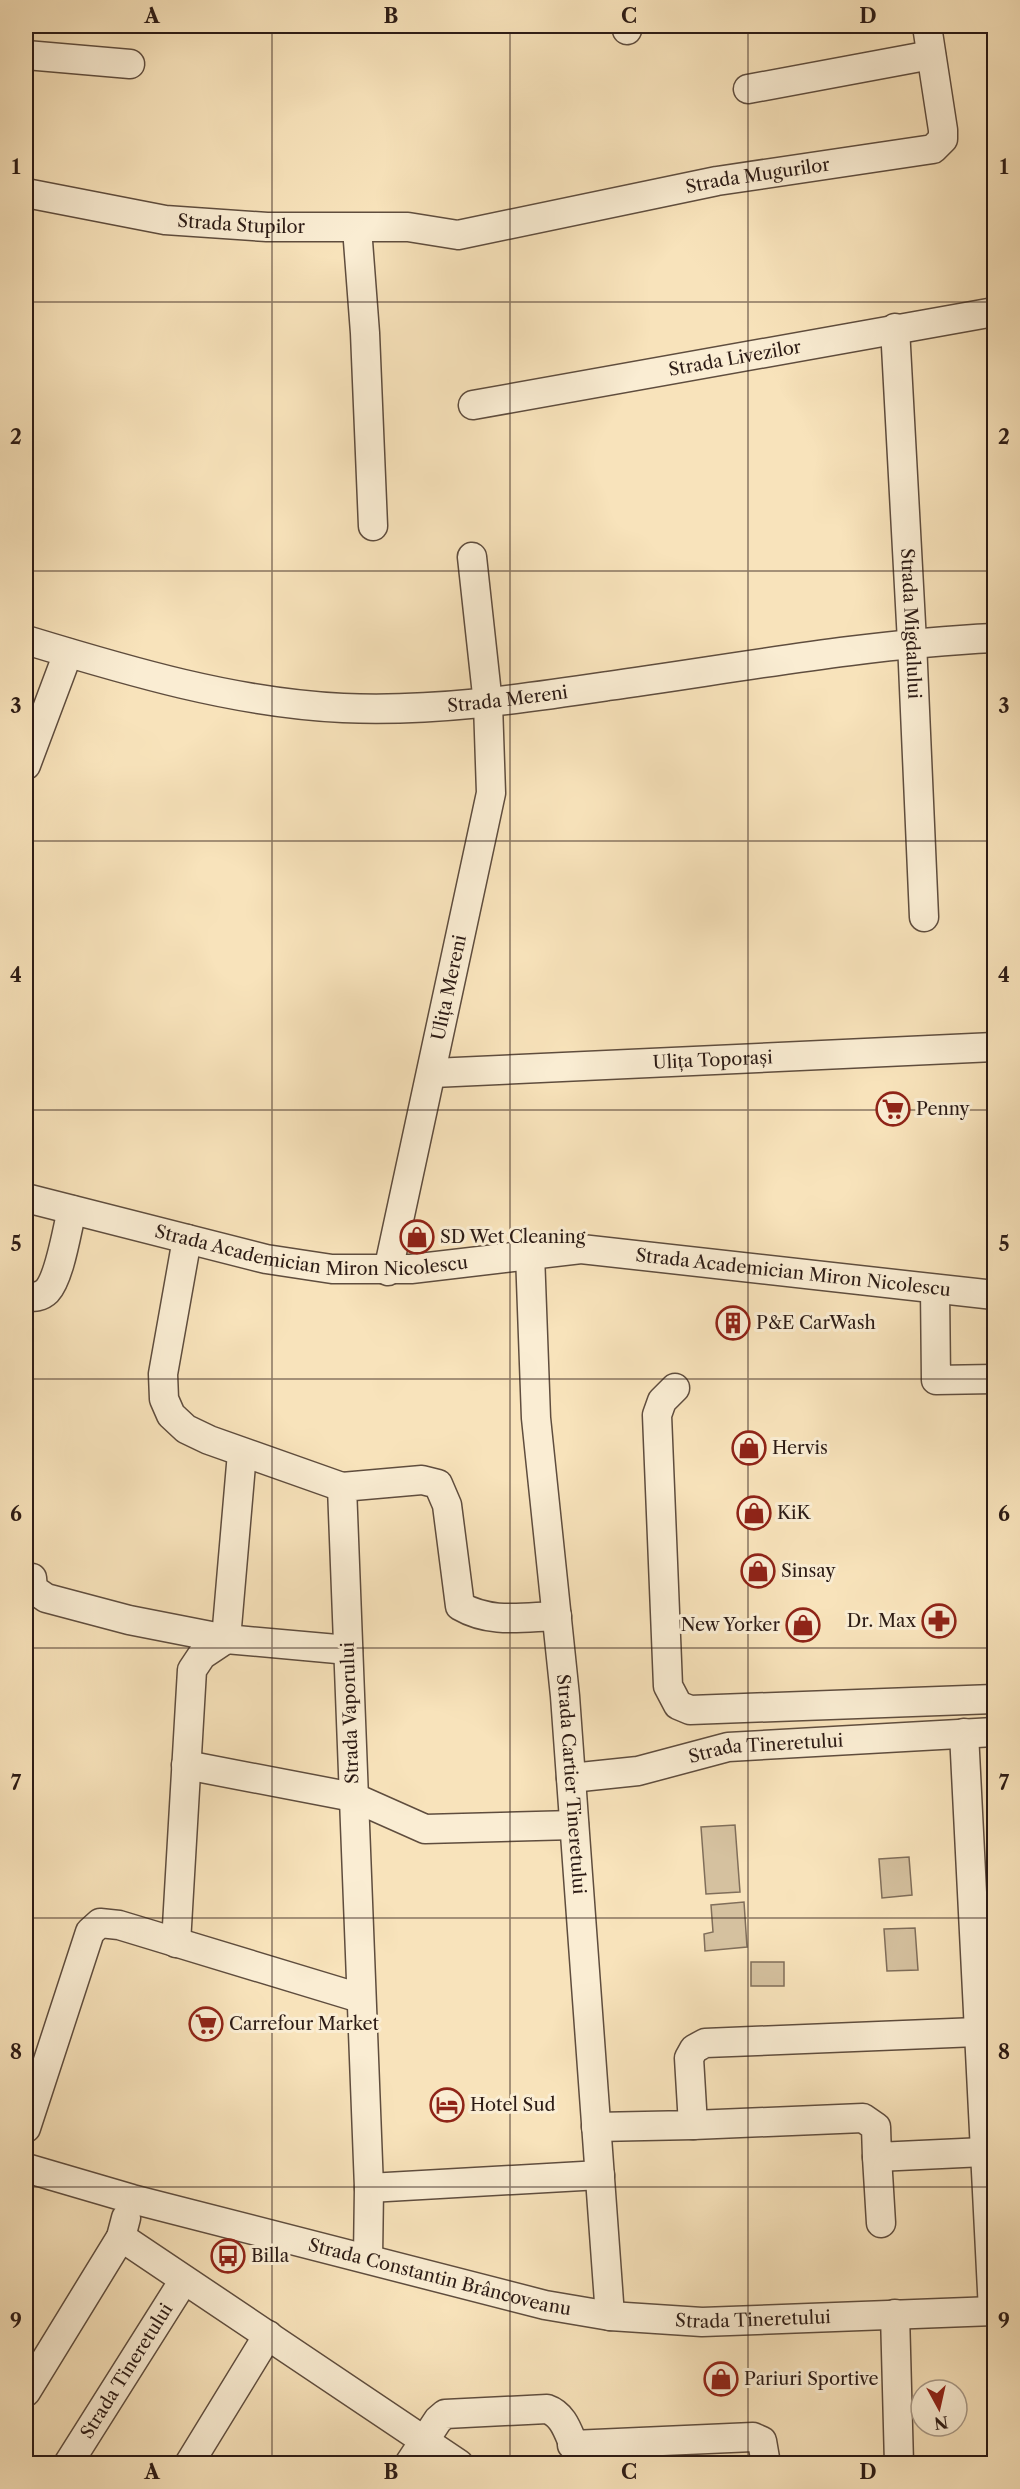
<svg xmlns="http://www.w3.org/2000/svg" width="1020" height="2489" viewBox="0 0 1020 2489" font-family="'Libre Caslon Text',serif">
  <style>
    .green { fill: #d5c19f; stroke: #806e5a; stroke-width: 1.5 }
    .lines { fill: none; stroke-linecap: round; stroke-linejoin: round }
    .minor-casing { stroke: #5f4d3e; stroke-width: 31 }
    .minor { stroke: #faedd3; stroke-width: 28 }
    .grid { fill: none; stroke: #2c1b15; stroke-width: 1.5; stroke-opacity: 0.55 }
    .labels { text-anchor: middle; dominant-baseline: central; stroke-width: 6; stroke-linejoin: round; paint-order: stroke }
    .street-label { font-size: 18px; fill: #2c1b15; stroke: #faedd3 }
    .poi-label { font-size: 18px; fill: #2c1b15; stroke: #faedd3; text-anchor: start }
    .neatline { fill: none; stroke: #2c1b15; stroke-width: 2 }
    .grid-label { font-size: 20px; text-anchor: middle; font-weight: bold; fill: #2c1b15 }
  </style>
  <rect width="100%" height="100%" fill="#f8e3bb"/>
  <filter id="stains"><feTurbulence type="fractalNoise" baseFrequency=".00333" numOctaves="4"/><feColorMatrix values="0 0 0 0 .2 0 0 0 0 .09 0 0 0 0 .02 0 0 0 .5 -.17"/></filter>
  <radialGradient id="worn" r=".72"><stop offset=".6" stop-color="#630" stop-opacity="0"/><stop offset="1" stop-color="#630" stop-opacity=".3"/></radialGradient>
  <path class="green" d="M735,1825L740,1892L706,1894L701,1827Z
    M909,1857L912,1895L882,1898L879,1859Z
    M744,1902L747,1947L705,1951L704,1934L713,1932L711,1905Z
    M915,1928L918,1970L887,1971L884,1929Z
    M751,1962H784V1986H751Z"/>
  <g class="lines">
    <g class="minor-casing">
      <g id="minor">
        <path d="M626,26L627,30"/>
        <path d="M26,55L130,64"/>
        <path d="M748,89L931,55"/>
        <path id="s1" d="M26,193L165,220L267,227H408L458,235L717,181L933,149L943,139V130L927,26"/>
        <path d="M357,228L365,333L373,526"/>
        <path id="s2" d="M895,328L912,642L924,917"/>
        <path id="s3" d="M473,405L994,312"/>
        <path id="s4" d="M26,640C128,671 235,703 343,708C433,712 520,699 608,686C737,668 865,644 994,638"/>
        <path d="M26,765L68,653"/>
        <path id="s5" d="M433,1073L994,1047"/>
        <path id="s6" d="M26,1198L266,1259L332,1269H411L581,1249L994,1295"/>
        <path d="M187,1239L163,1374L164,1399L171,1415L186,1429L209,1440L342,1487"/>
        <path id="s7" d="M530,1254L536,1418L565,1696L610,2316"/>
        <path id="s8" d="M388,1271L491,793L488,704L472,557"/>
        <path d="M935,1289L936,1380L994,1379"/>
        <path d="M26,1297C34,1297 41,1297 47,1291C60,1277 67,1229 72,1210"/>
        <path d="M675,1388L662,1401L657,1415L668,1686L678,1705L690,1710L994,1699"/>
        <path d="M32,1578L33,1589L46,1598L129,1620L226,1639L348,1650"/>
        <path d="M964,1733L993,2311"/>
        <path d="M186,1765L353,1797L425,1829L574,1825"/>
        <path id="s9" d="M571,1778L638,1771L728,1747L994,1732"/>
        <path d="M176,1943L192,1670L202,1655L226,1639L242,1453"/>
        <path d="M693,2125L863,2118L876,2127L877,2157L984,2152"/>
        <path d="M596,2127L693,2125L689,2058L694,2049L705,2043L977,2032"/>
        <path d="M26,2128L90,1932L100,1923L119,1925L360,1998"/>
        <path d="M877,2157L881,2223"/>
        <path id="s10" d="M26,2168L132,2199L545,2305L610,2316L702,2322L994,2311"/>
        <path d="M369,2188L600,2175"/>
        <path d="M121,2237L459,2464"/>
        <path d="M368,2258L369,2188L342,1487L422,1480L438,1484L447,1505L460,1606C491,1624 523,1617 557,1616"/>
        <path d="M895,2314L899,2464"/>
        <path d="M26,2392L121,2237L126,2218"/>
        <path d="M572,2445L753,2437L762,2441L766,2464"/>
        <path id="s11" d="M68,2464L184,2280"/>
        <path d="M189,2464L268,2335"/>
        <path d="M409,2464L438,2420L445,2414L547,2409C570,2417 569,2446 585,2464"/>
      </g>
    </g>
    <use href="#minor" class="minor"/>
  </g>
  <path class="grid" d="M272,26V2464M510,26V2464M748,26V2464M26,302H994M26,571H994M26,841H994M26,1110H994M26,1379H994M26,1648H994M26,1918H994M26,2187H994"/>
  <defs>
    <g id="supermarket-ring" transform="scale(1.725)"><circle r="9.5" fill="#faedd3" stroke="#8f2418" stroke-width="1.5"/><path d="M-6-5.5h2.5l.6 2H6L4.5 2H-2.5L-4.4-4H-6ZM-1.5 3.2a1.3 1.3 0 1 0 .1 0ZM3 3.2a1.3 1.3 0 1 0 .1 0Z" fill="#8f2418"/></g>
    <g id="shop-ring" transform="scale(1.725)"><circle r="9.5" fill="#faedd3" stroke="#8f2418" stroke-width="1.5"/><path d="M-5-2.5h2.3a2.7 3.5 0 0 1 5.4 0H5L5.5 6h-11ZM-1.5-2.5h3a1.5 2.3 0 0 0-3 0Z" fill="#8f2418"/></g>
    <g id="building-ring" transform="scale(1.725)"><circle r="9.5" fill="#faedd3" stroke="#8f2418" stroke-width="1.5"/><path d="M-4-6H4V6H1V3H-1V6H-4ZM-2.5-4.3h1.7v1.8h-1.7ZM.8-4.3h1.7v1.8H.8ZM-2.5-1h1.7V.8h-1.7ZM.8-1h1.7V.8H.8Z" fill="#8f2418"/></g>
    <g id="pharmacy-ring" transform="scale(1.725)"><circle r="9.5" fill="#faedd3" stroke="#8f2418" stroke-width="1.5"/><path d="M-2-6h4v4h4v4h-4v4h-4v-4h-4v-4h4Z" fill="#8f2418"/></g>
    <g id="hotel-ring" transform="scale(1.725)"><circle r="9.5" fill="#faedd3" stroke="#8f2418" stroke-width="1.5"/><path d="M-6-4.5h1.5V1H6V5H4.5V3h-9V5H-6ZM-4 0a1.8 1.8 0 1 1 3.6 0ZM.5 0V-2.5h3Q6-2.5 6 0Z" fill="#8f2418"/></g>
    <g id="bus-ring" transform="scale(1.725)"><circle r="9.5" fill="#faedd3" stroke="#8f2418" stroke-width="1.5"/><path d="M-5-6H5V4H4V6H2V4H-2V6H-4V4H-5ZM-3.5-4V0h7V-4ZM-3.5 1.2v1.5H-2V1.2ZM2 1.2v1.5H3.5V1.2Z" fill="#8f2418"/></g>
  </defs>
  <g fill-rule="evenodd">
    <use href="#supermarket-ring" x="893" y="1109"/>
    <use href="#shop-ring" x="417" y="1237"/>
    <use href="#building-ring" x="733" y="1323"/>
    <use href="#shop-ring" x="749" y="1448"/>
    <use href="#shop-ring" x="754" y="1513"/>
    <use href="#shop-ring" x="758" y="1571"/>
    <use href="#pharmacy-ring" x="939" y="1621"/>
    <use href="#shop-ring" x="803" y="1625"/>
    <use href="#supermarket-ring" x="206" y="2024"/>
    <use href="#hotel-ring" x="447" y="2105"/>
    <use href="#bus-ring" x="228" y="2256"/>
    <use href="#shop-ring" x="721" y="2379"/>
  </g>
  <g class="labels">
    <g class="street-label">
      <text stroke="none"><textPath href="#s1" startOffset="741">Strada Mugurilor</textPath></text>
      <text stroke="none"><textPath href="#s1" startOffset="218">Strada Stupilor</textPath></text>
      <text stroke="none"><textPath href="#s3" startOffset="266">Strada Livezilor</textPath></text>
      <text stroke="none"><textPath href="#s2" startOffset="296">Strada Migdalului</textPath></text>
      <text stroke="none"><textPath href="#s4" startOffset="490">Strada Mereni</textPath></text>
      <text stroke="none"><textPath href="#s8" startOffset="290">Ulița Mereni</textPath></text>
      <text stroke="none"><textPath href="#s5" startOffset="280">Ulița Toporași</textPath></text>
      <text stroke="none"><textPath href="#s6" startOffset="292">Strada Academician Miron Nicolescu</textPath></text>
      <text stroke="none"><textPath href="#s6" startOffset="778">Strada Academician Miron Nicolescu</textPath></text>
      <text transform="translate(350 1713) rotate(-92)">Strada Vaporului</text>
      <text stroke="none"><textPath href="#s9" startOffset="198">Strada Tineretului</textPath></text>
      <text stroke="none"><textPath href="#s7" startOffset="532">Strada Cartier Tineretului</textPath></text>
      <text stroke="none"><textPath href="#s10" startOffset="428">Strada Constantin Brâncoveanu</textPath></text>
      <text stroke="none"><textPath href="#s10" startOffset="746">Strada Tineretului</textPath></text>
      <text stroke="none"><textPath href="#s11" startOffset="110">Strada Tineretului</textPath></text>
    </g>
    <g class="poi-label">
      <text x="916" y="1109">Penny</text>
      <text x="440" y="1237">SD Wet Cleaning</text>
      <text x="756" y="1323">P&amp;E CarWash</text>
      <text x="772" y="1448">Hervis</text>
      <text x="777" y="1513">KiK</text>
      <text x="781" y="1571">Sinsay</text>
      <text x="916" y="1621" text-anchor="end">Dr. Max</text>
      <text x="780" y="1625" text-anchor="end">New Yorker</text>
      <text x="229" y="2024">Carrefour Market</text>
      <text x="470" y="2105">Hotel Sud</text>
      <text x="251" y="2256">Billa</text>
      <text x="744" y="2379">Pariuri Sportive</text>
    </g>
  </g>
  <rect width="1020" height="2489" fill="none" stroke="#f8e3bb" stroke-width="66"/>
  <g transform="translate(939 2408) rotate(172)"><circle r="28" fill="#faedd3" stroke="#a89987" stroke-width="1.5"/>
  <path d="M0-4.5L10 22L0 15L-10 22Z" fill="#8f2418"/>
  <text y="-9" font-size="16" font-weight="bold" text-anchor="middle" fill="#2c1b15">N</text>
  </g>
  <rect x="33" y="33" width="954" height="2423" class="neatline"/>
  <g class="grid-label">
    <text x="152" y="23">A</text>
    <text x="391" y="23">B</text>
    <text x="629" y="23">C</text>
    <text x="868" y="23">D</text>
    <text x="16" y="174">1</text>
    <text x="1004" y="174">1</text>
    <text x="16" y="444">2</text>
    <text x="1004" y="444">2</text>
    <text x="16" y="713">3</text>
    <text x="1004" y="713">3</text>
    <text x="16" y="982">4</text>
    <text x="1004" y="982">4</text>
    <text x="16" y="1251">5</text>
    <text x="1004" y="1251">5</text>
    <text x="16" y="1521">6</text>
    <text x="1004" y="1521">6</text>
    <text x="16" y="1790">7</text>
    <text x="1004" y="1790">7</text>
    <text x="16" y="2059">8</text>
    <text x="1004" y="2059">8</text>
    <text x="16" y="2328">9</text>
    <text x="1004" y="2328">9</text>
    <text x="152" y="2479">A</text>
    <text x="391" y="2479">B</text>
    <text x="629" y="2479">C</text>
    <text x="868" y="2479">D</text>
  </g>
  <rect width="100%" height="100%" filter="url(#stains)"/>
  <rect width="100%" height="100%" fill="url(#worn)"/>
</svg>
